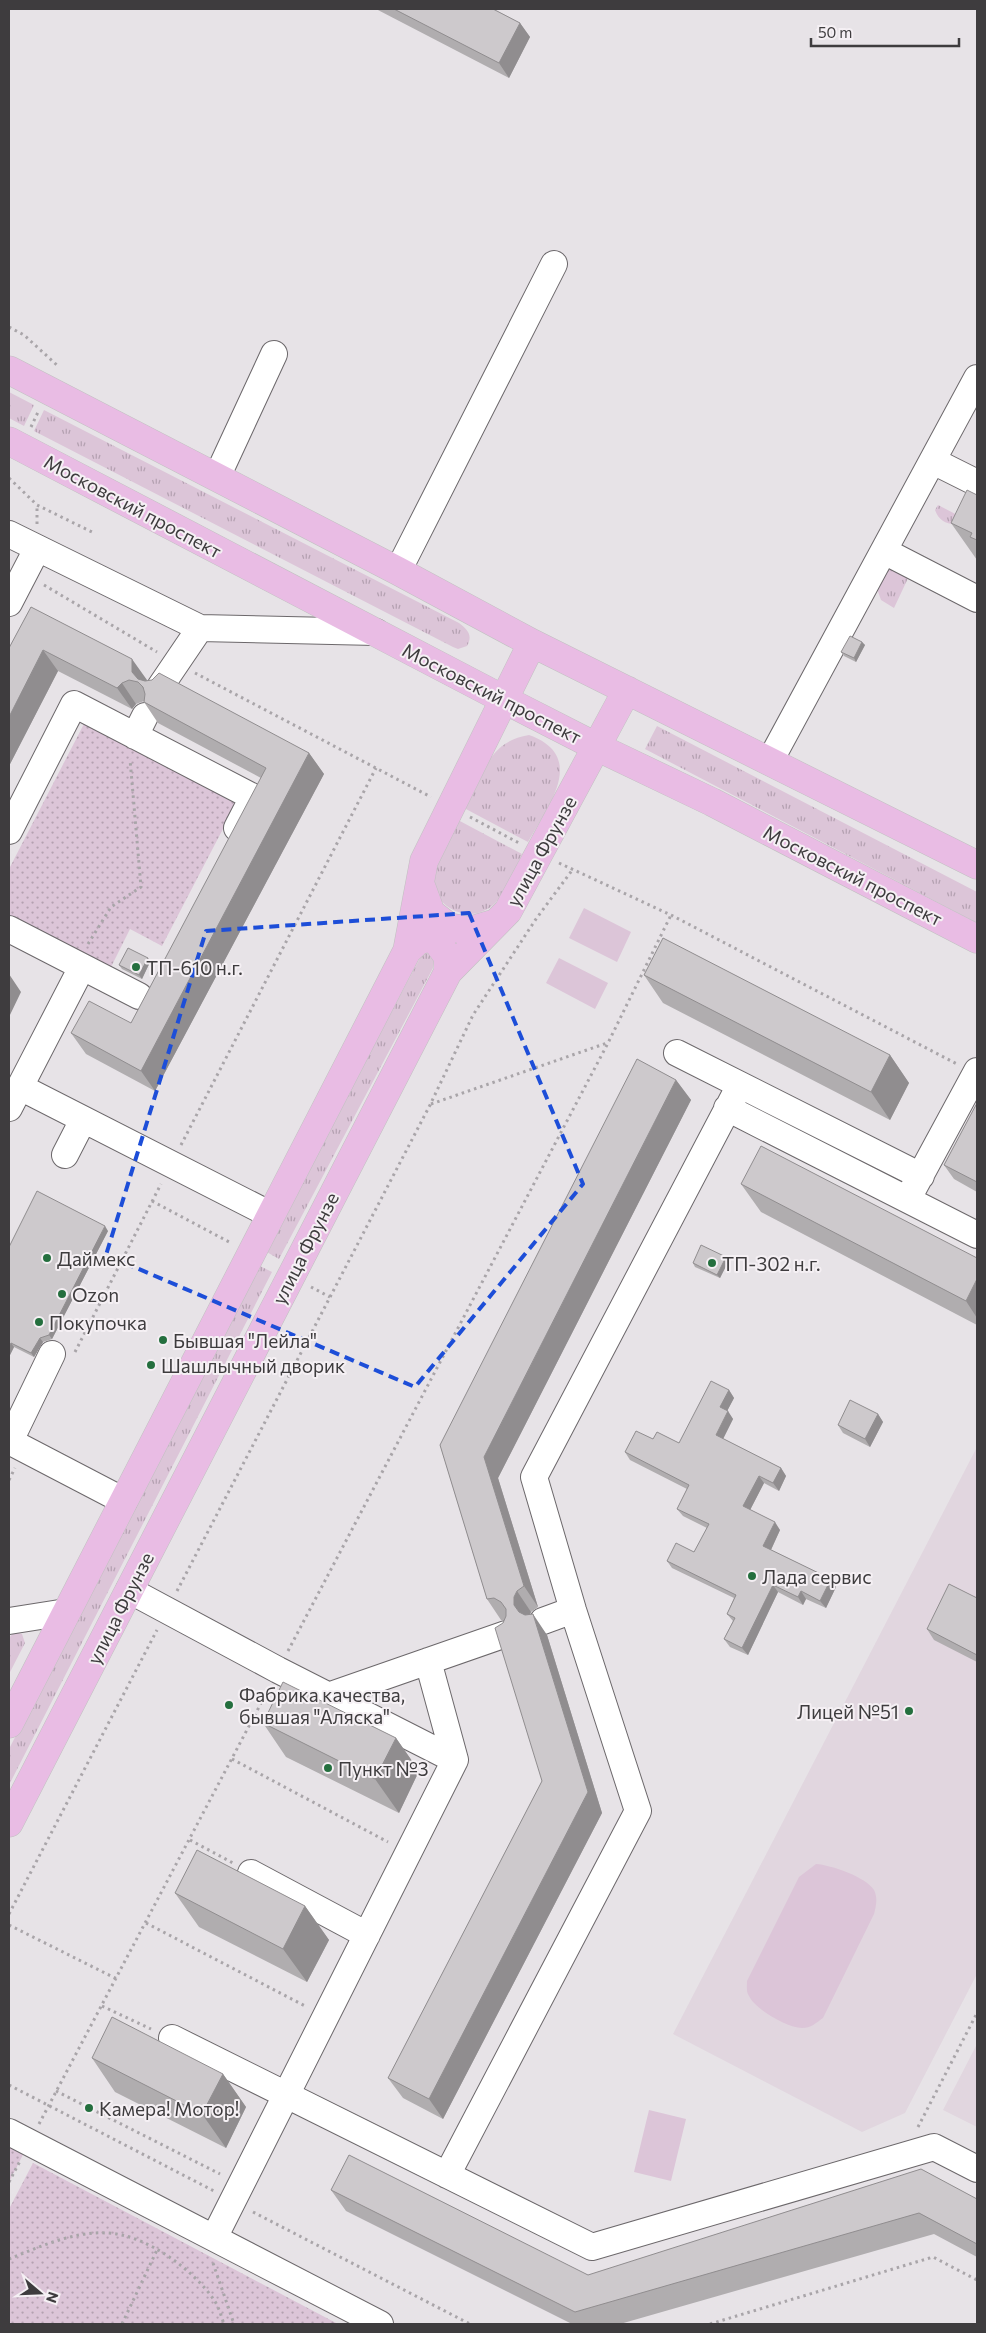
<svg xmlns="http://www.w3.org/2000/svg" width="986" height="2333" viewBox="0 0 986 2333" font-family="Commissioner,sans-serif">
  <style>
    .built { fill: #e1d6df }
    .grass { fill: url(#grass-tufts) }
    .park { fill: url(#park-dots) }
    .pitch { fill: #dcc5d8 }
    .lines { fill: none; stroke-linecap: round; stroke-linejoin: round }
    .minor-casing { stroke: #6c686b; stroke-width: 28 }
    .major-casing { stroke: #c1c1c1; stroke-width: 29 }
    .path { stroke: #a9a5a9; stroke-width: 3; stroke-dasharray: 2.5 4; stroke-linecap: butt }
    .minor { stroke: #fff; stroke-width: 26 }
    .major { stroke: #e9bce4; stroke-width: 28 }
    .wall { fill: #b0adaf }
    .shaded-wall { fill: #908d8f }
    .building { fill: #cdc9cc; stroke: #908d8f }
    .marked { fill: none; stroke: #1d4ed8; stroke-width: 4; stroke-dasharray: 10 6; stroke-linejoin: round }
    .poi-dot { fill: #246f3e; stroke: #f5f0f4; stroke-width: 2 }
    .labels { text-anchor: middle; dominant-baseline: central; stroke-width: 4; stroke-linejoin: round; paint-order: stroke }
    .street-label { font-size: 19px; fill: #3e3c3e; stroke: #f5f0f4 }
    .poi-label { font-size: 19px; fill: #3e3c3e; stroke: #f5f0f4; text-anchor: start }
  </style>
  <defs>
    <pattern id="grass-tufts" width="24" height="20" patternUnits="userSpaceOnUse" patternTransform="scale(1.25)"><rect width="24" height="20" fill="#dcc5d8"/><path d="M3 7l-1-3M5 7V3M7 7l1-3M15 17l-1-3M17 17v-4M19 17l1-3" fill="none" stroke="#b4a1b1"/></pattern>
    <pattern id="park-dots" width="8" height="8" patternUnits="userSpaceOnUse" patternTransform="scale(1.25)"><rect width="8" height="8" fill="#dcc5d8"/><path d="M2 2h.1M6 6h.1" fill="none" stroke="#b4a1b1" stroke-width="1.8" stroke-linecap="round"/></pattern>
  </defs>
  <rect width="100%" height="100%" fill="#e7e3e7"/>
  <path class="built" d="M977,1447V1974L905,2113L862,2132L673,2034Z
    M977,2044V2127L943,2110Z"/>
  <path class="grass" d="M9,392L34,405L24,426L9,418Z
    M44,410L459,623C468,630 473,635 467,646L458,649L453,647L34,431Z
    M938,505L965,519L958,524C947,525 939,521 935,510Z
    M893,568L910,574L894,608L881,600L876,586L886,571Z
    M657,726L977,892V923L645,749Z
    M529,735C588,756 548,806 528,842L464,808C482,775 489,741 529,735Z
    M458,820L522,854C515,868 504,896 493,905C467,928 425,903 434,869C438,852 450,835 458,820Z
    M429,952L435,959L433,968L279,1259L265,1251L419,960L424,953Z
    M258,1265L272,1272L9,1785V1749Z
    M14,1632L22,1634L25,1643L9,1674V1638Z"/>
  <path class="park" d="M86,720L238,800L162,946L130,929L110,969L9,916V869Z
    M9,2132L29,2143L9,2182Z
    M33,2163L338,2324H9V2209Z"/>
  <path class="pitch" d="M584,908L631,932L617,962L569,938Z
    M559,958L608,983L595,1009L546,983Z
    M816,1864C831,1865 866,1877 874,1890C878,1898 876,1906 874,1914L823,2018C816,2023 811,2028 802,2028C787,2028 755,2009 749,1996C746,1992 747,1986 747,1981L799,1877Z
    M649,2110L686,2119L671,2181L634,2172Z"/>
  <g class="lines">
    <g class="minor-casing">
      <path id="minor" d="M933,461L977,483
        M217,477L274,354
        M9,534L200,628L376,632
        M884,551L977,599
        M398,571L554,264
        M9,603L37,549
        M160,687L200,628
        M135,736L145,716
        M770,761L977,378
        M9,831L74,704L253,797L237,828
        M9,929L139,996
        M677,1053L921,1176
        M20,1087L271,1215
        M9,1108L82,967
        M727,1108L977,1235
        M65,1155L83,1120
        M912,1191L977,1071
        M9,1441L124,1501
        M10,1441L52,1354
        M129,1590L278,1670L455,1760
        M9,1621L66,1612
        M543,1621L573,1610
        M328,1696L506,1634
        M251,1873L367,1935
        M172,2038L592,2247L934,2147L977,2169
        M9,2132L380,2324
        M447,2175L638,1811L573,1610L534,1477L740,1085
        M214,2238L455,1760L428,1661"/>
    </g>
    <g class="major-casing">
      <path id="major" d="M9,370L398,571L532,643L977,865
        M9,441L503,699L597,747L712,802L977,939
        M420,883L431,913L449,927L469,931L496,923
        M407,951L419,940L429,938L436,940L448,957V972
        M9,1724L407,951L424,861L532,643
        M9,1823L448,972L508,911L627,690"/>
    </g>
    <path class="path" d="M9,327L24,335L59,367
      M31,427L39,410
      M9,478L37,505L92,532
      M37,524V505
      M44,585L157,652
      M195,673L431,797
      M470,817L519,843
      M559,863L671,915L957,1064
      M88,944L111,907L141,887L130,759
      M431,1104L607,1043
      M181,1145L376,768
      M152,1201L231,1243
      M311,1287L330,1297
      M75,1352L161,1184
      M9,1480L15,1468
      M177,1591L430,1105L473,1015L536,919L573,869
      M288,1651L608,1043L671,915
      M232,1759L388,1842
      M190,1840L233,1863
      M9,1914L157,1630
      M146,1923L307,2007
      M9,1925L117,1979
      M102,2006L151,2029
      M9,2085L214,2191
      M56,2091L220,2174
      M39,2124L268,1690
      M918,2127L977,2013
      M9,2182L20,2161
      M253,2212L470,2324
      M9,2259C39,2247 74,2231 107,2233C145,2234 194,2270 214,2300C219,2307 221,2316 224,2324
      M213,2263L234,2324
      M122,2324L157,2250
      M710,2324L933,2257L977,2280"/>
    <use href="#minor" class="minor"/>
    <use href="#major" class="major"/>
  </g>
  <path class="wall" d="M376,9H493L520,23L530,37L509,78Z
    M977,495V560L951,523Z
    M31,607L147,681L309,753L324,774L155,1091L86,1054L71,1033L131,1023L261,778L158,723L144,702V701L136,704L132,709L58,671L9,766V648Z
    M862,642L865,645L856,662L844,656L841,652Z
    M150,962L142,979L122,969L119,965Z
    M644,975L890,1055L909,1083L890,1120L663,1003Z
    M676,1080L691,1100L498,1478L538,1607L531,1612L530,1615L547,1635L602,1813L443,2119L403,2098L388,2078L542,1781L503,1623L504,1620H501L487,1599L440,1445Z
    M977,1103V1192L954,1179L944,1165Z
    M741,1184L977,1258V1325L761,1212Z
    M108,1231L52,1339L43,1342L34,1357L14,1347L9,1357V1247Z
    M726,1257L729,1260L720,1278L695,1267L693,1263Z
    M729,1390L734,1398L727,1411L733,1419L723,1439L781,1468L786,1476L779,1491L764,1483L750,1510L780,1530L771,1550L831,1579L836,1587L826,1608L806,1599L803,1605L778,1592L748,1655L730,1647L724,1639L733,1621L727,1614L734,1598L672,1568L667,1561L694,1552L707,1528L683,1516L677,1509L687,1489L630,1460L625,1452L653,1439L679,1443Z
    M878,1414L883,1422L870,1447L843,1433L838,1425Z
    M977,1598V1662L934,1640L927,1629Z
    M263,1723L396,1738L419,1771L399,1813L286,1757Z
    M175,1893L305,1906L329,1940L307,1982L199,1927Z
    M92,2058L223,2074L246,2107L226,2148L115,2092Z
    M331,2190L588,2275L977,2199V2257L934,2234L620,2324H572L346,2211Z"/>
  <path class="shaded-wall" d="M520,23L530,37L509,78L499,63Z
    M862,642L865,645L856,662L854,658Z
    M43,650L58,671L9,766V717Z
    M132,659L147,680L146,692L132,672Z
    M122,683L136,704L132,709L117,688Z
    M309,753L324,774L155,1091L141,1071Z
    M148,958L150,962L142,979L139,975Z
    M9,974L21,992L9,1017Z
    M890,1055L909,1083L890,1120L871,1092Z
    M676,1080L691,1100L498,1478L538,1607L524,1586L484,1457Z
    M105,1226L108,1231L52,1339L49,1335Z
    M726,1257L729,1260L720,1278L717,1275Z
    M977,1279V1318L966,1301Z
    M40,1338L43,1342L34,1357L31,1353Z
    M11,1343L14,1347L9,1357V1347Z
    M729,1390L734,1398L725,1415L720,1407Z
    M728,1411L733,1419L721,1443L716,1435Z
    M878,1414L883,1422L870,1447L865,1439Z
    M781,1468L786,1476L779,1491L773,1483Z
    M759,1476L764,1483L748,1514L743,1506Z
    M775,1522L780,1530L769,1554L763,1546Z
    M831,1579L836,1587L826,1608L820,1601Z
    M773,1585L778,1592L748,1655L742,1648Z
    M517,1591L531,1612L528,1618L529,1626L514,1605V1597Z
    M801,1591L806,1599L803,1605L798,1597Z
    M533,1614L547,1635L602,1813L443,2119L429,2099L588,1792Z
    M396,1738L419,1771L399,1813L375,1779Z
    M305,1906L329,1940L307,1982L283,1949Z
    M223,2074L246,2107L226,2148L202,2114Z"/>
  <path class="building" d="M394,9H493L520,23L499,63Z
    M967,490L977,495V540L970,537L972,533L951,523Z
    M31,607L132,659V672L138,679L145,681L152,680L159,673L309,753L141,1071L71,1033L89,1001L131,1023L266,768L144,702L145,694L143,687L138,682L129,680L122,683L117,688L43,650L9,717V648Z
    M850,636L862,642L854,658L841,652Z
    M663,938L890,1055L871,1092L644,975Z
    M128,948L148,958L139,975L119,965Z
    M637,1059L676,1080L484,1457L524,1586L517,1591L514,1597V1605L519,1612L525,1615L533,1614L588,1792L429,2099L388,2078L542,1781L495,1628L503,1623L506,1616V1609L501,1602L494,1598L487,1599L440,1445Z
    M977,1103V1182L944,1165Z
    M761,1146L977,1258V1279L966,1301L741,1184Z
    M37,1191L105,1226L49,1335L40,1338L31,1353L11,1343L9,1347V1247Z
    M701,1245L726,1257L717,1275L693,1263Z
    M711,1381L729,1390L720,1407L728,1411L716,1435L781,1468L773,1483L759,1476L743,1506L775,1522L763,1546L831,1579L820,1601L801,1591L798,1597L773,1585L742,1648L724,1639L735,1618L727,1614L736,1595L667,1561L676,1543L694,1552L709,1524L677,1509L689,1485L625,1452L636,1431L653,1439L657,1432L679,1443Z
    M850,1400L878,1414L865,1439L838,1425Z
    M949,1584L977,1598V1655L927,1629Z
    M283,1682L396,1738L375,1779L263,1723Z
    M197,1850L305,1906L283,1949L175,1893Z
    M112,2017L223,2074L202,2114L92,2058Z
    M349,2155L588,2275L921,2169L977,2199V2244L919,2213L575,2312L331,2190Z"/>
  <path class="marked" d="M469,913L583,1184L415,1387L106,1255L206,931Z"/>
  <g class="poi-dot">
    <circle cx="136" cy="967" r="5"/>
    <circle cx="47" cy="1258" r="5"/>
    <circle cx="712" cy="1263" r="5"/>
    <circle cx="62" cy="1294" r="5"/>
    <circle cx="39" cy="1322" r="5"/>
    <circle cx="163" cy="1340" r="5"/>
    <circle cx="151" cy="1365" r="5"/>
    <circle cx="752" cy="1576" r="5"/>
    <circle cx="229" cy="1705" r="5"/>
    <circle cx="909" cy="1711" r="5"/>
    <circle cx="328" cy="1768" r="5"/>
    <circle cx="89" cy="2108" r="5"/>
  </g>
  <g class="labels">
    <g class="street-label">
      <text transform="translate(133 506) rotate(28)">Московский проспект</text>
      <text transform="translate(492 693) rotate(27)">Московский проспект</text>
      <text transform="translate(541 851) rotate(-61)">улица Фрунзе</text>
      <text transform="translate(853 875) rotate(27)">Московский проспект</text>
      <text transform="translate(305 1248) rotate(-63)">улица Фрунзе</text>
      <text transform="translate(120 1608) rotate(-63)">улица Фрунзе</text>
    </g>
    <g class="poi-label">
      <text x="146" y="967">ТП-610 н.г.</text>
      <text x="57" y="1258">Даймекс</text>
      <text x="722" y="1263">ТП-302 н.г.</text>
      <text x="72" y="1294">Ozon</text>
      <text x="49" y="1322">Покупочка</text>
      <text x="173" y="1340">Бывшая "Лейла"</text>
      <text x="161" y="1365">Шашлычный дворик</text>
      <text x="762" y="1576">Лада сервис</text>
      <text x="239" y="1694">Фабрика качества,<tspan x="239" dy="22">бывшая "Аляска"</tspan></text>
      <text x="899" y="1711" text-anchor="end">Лицей №51</text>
      <text x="338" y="1768">Пункт №3</text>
      <text x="99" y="2108">Камера! Мотор!</text>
    </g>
  </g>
  <rect width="986" height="2333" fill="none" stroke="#3e3c3e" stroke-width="20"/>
  <g transform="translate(40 2293) rotate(109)" stroke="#f5f0f4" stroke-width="4" paint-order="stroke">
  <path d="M0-4L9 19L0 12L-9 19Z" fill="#3e3c3e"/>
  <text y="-8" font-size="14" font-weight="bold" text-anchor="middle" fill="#3e3c3e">N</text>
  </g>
  <path d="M811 38v8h148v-8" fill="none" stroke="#3e3c3e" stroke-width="2.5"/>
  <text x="818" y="38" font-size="15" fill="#3e3c3e" stroke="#f5f0f4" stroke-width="4" paint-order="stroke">50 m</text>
</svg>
